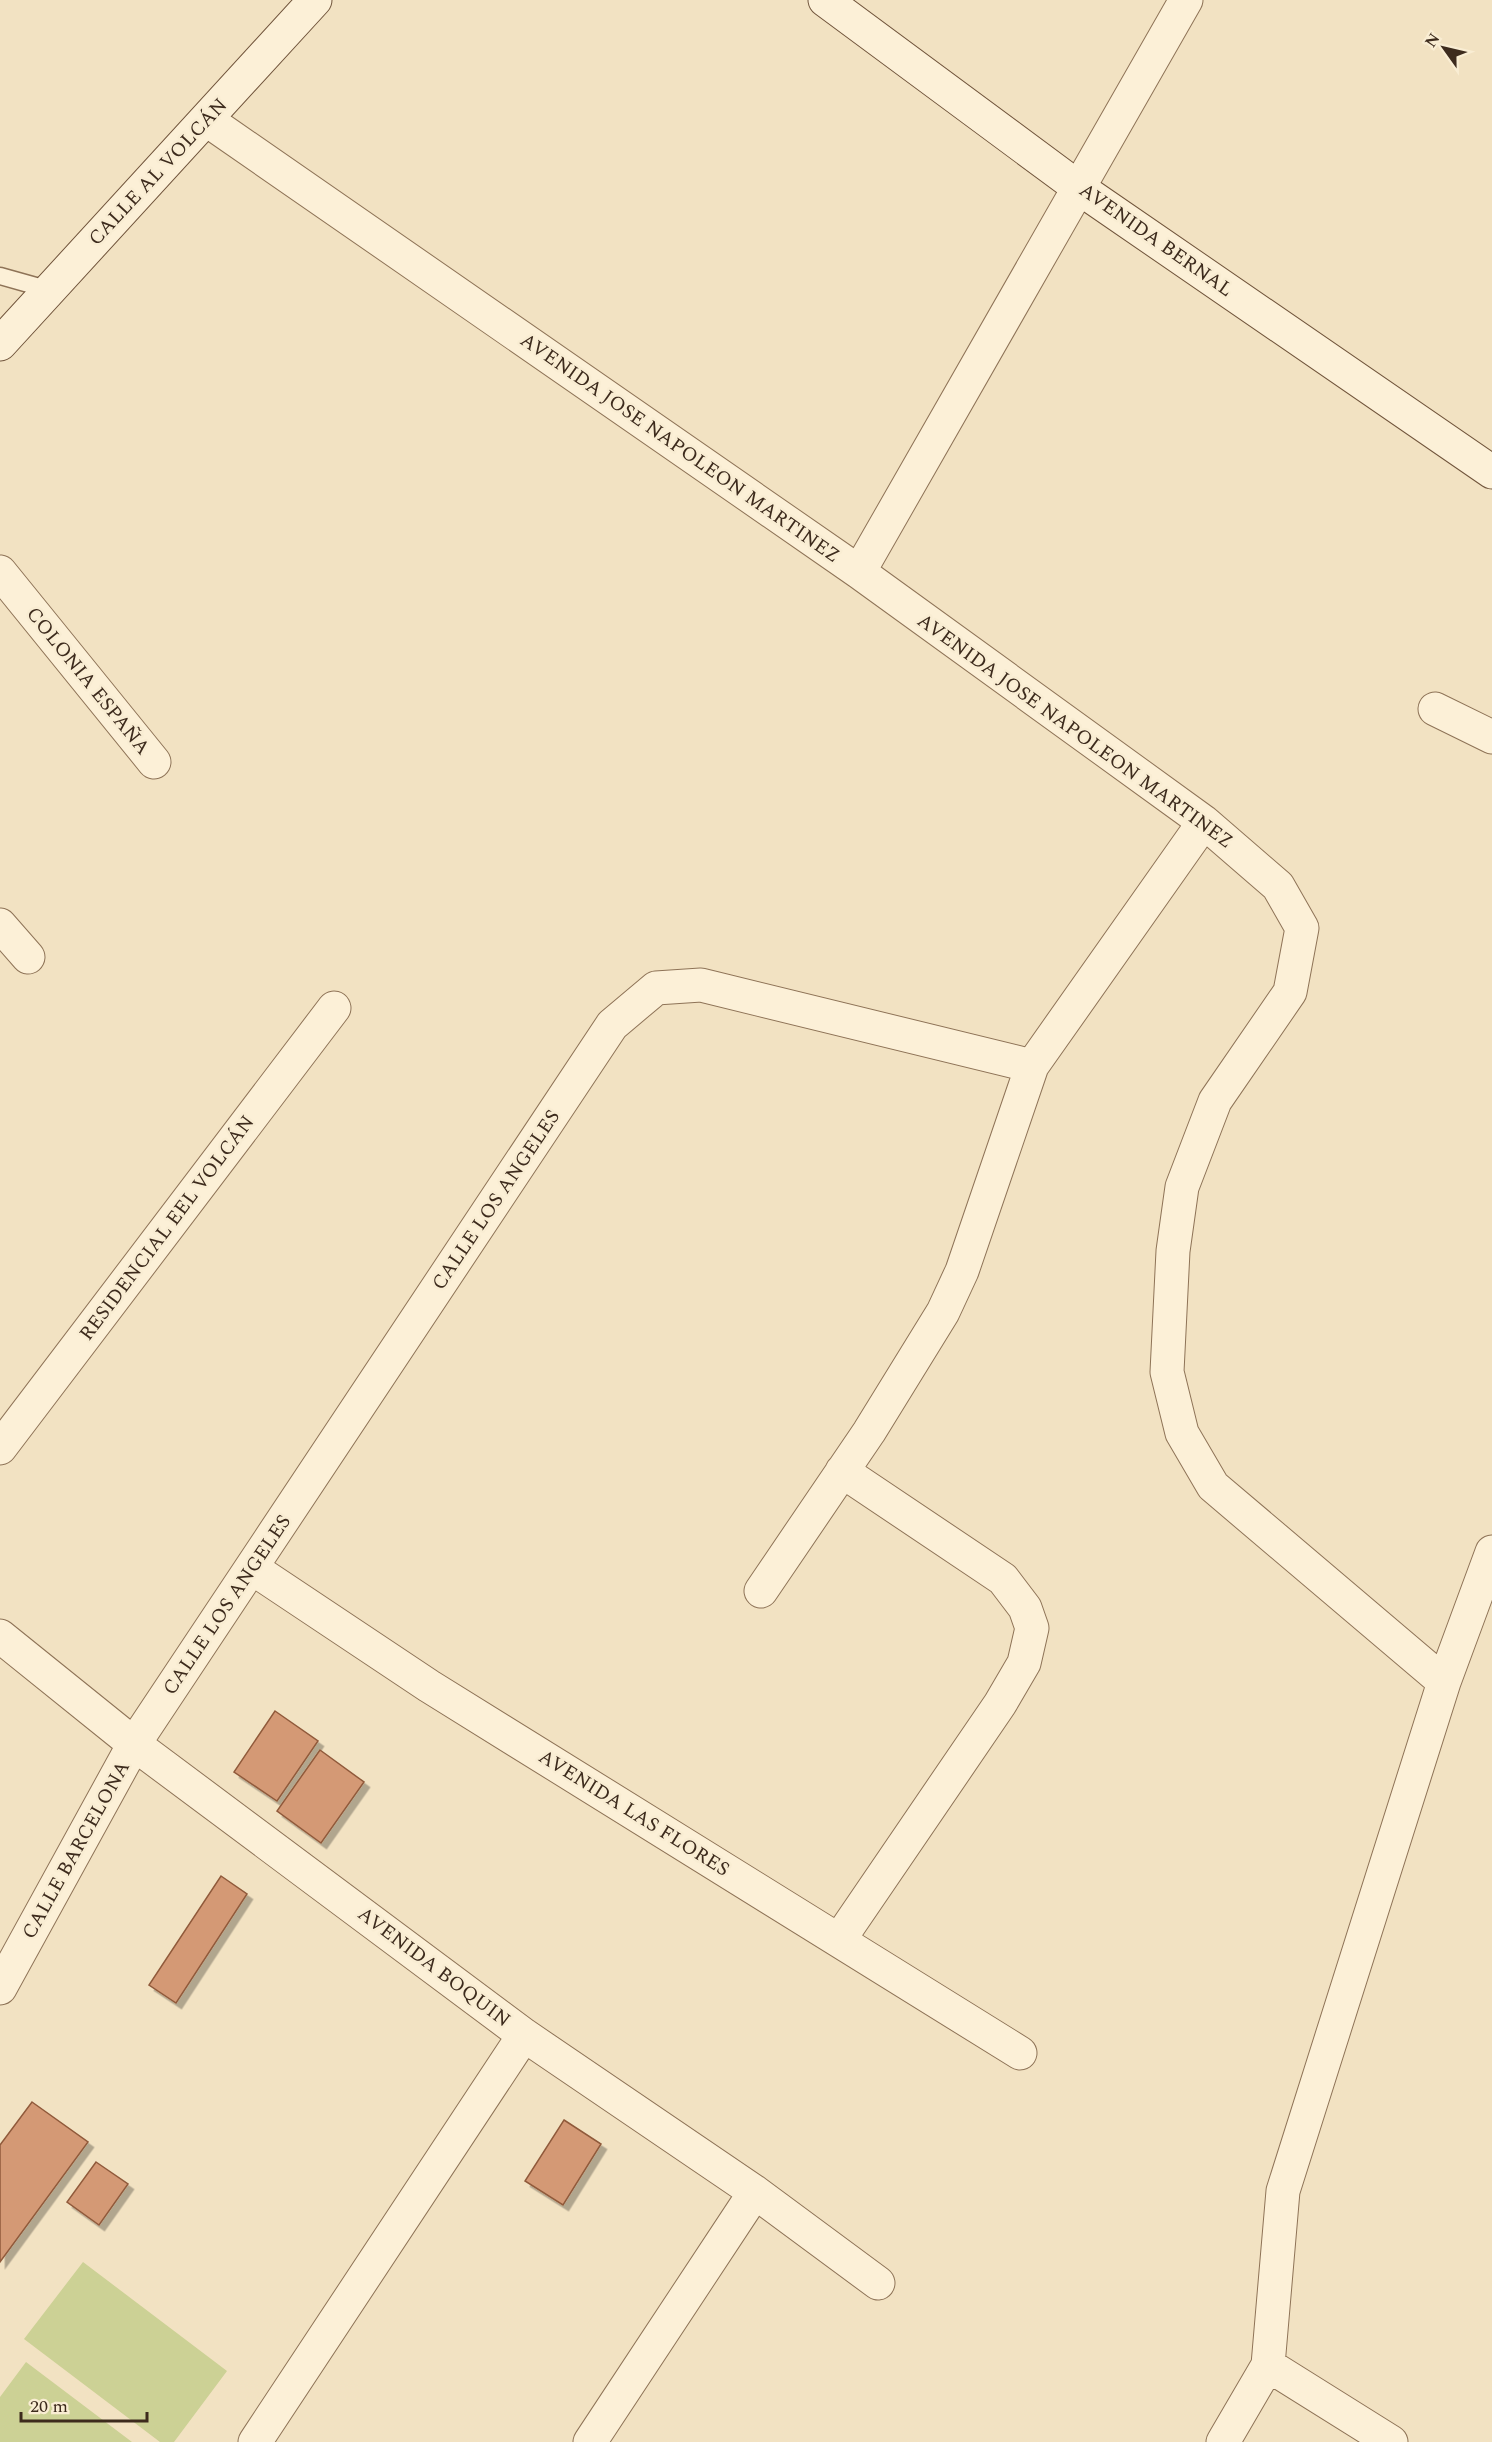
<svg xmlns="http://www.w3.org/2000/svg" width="1492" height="2442" viewBox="0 0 1492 2442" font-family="Spectral,serif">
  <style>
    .green { fill: #ccd195 }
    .building { fill: #d49975; stroke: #905a3b; stroke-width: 1.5; filter: url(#shadow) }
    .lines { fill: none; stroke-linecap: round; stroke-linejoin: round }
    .service-casing { stroke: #8e7357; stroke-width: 19 }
    .minor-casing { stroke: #8e7357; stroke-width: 35 }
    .secondary-casing { stroke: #70543b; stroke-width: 35 }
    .service { stroke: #fcf0d7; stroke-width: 16 }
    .minor { stroke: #fcf0d7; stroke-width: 33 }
    .secondary { stroke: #fcf0d7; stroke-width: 33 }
    .labels { text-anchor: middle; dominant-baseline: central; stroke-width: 5; stroke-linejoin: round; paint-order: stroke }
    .street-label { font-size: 20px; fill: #3d2b1d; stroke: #f9edd3 }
  </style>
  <defs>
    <filter id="shadow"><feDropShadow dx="5.5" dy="5.5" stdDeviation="0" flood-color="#0004"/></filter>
  </defs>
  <rect width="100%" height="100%" fill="#f2e2c2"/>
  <path class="green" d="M83,2262L227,2371L174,2442H160L24,2339Z
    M26,2362L132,2442H0V2397Z"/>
  <path class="building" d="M275,1711L318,1741L277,1801L234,1772Z
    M320,1750L364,1782L321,1843L277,1811Z
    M221,1876L247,1894L176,2003L149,1985Z
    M32,2102L88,2142L0,2262V2145Z
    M564,2120L601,2144L563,2205L525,2181Z
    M96,2162L128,2184L99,2225L67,2202Z"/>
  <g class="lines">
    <g class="service-casing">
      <path id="service" d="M0,276L50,290"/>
    </g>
    <g class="minor-casing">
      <path id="minor" d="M207,120L859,572L1204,822L1278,886L1302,928L1290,992L1215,1101L1182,1187L1173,1251L1167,1372L1182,1433L1213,1486L1444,1682
        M0,572L154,762
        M859,572L1186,0
        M1435,709L1492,737
        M0,925L28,957
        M0,1448L334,1008
        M252,1568L429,1686L1020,2053
        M761,1591L869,1432L943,1312L962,1271L1032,1066L1204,822
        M0,1636L134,1744L524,2035L755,2192L878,2283
        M839,1940L1000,1704L1024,1663L1032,1628L1025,1608L1003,1579L842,1471
        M0,1988L134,1744L612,1025L656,988L701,985L1032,1066
        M1268,2365L1391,2442
        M255,2442L524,2035
        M590,2442L755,2192
        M1223,2442L1268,2365L1283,2191L1444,1682L1492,1552"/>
    </g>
    <g class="secondary-casing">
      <path id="secondary" d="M825,0L1079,188L1492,472
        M0,344L315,0"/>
    </g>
    <use href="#service" class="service"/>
    <use href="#minor" class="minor"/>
    <use href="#secondary" class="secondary"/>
  </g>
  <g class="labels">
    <g class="street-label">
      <text transform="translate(158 172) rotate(-47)">CALLE AL VOLCÁN</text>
      <text transform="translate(1156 240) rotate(35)">AVENIDA BERNAL</text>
      <text transform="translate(680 448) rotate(35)">AVENIDA JOSE NAPOLEON MARTINEZ</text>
      <text transform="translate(88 681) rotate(51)">COLONIA ESPAÑA</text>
      <text transform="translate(1075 731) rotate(36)">AVENIDA JOSE NAPOLEON MARTINEZ</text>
      <text transform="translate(496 1200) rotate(-56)">CALLE LOS ANGELES</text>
      <text transform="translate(167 1228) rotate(-53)">RESIDENCIAL EEL VOLCÁN</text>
      <text transform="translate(227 1605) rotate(-56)">CALLE LOS ANGELES</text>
      <text transform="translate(634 1813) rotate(32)">AVENIDA LAS FLORES</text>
      <text transform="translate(76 1850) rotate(-61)">CALLE BARCELONA</text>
      <text transform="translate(434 1967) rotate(37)">AVENIDA BOQUIN</text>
    </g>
  </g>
  <g transform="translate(1444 48) rotate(304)" stroke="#f9edd3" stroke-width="4.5" paint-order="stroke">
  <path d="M0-4.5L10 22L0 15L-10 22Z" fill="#3d2b1d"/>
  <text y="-9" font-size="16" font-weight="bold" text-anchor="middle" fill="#3d2b1d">N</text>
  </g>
  <path d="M21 2412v9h126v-9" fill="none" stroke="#3d2b1d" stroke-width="3"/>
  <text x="30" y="2412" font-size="18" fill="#3d2b1d" stroke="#f9edd3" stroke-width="4.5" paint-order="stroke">20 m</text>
</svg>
